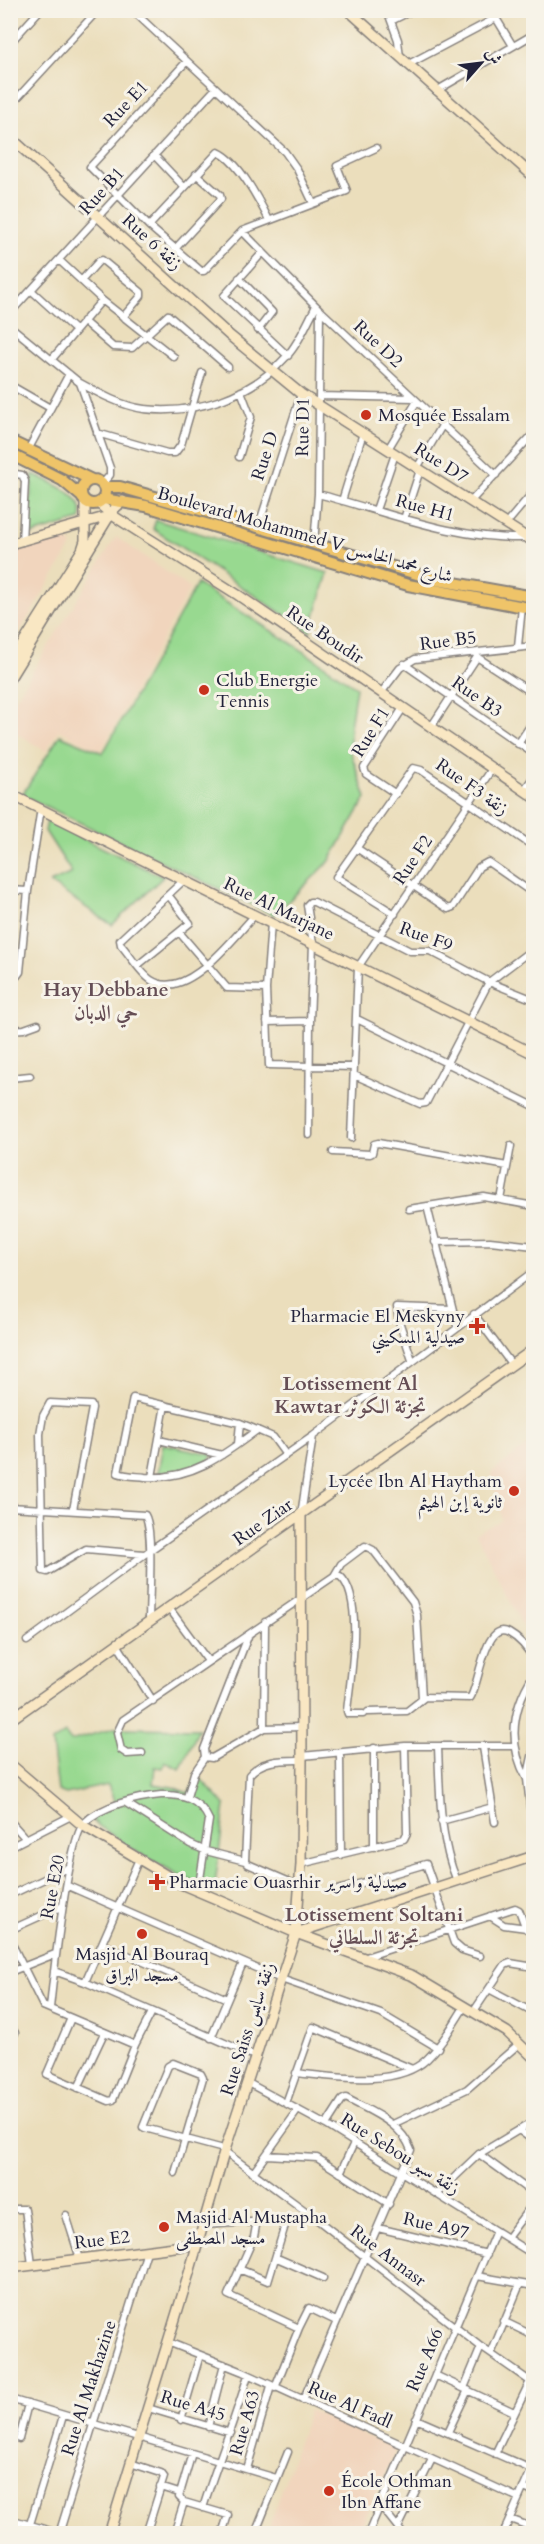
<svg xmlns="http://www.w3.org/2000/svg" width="544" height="2544" viewBox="0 0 544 2544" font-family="Cardo,Amiri,serif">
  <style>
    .built { fill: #f1d5bd }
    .green { fill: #98d990; stroke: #5d7e66; stroke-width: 1.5 }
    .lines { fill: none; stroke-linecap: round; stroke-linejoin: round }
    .street-casing { stroke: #86807c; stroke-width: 9 }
    .secondary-casing { stroke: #86807c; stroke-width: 12 }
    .primary-casing { stroke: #86807c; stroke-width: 14 }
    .street { stroke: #fff; stroke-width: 6 }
    .secondary { stroke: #f9e7c3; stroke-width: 9 }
    .primary { stroke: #efc469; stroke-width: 10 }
    .poi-dot { fill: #c8321e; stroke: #f7f3e8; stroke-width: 2 }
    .labels { text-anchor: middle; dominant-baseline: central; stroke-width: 6; stroke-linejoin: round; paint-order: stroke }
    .street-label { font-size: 18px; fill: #22223b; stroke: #f7f3e8 }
    .poi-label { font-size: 18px; fill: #22223b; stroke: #f7f3e8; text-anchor: start }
    .neighbourhood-label { font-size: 20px; font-weight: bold; fill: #654e55; stroke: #f7f3e8 }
  </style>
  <rect width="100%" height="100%" fill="#f7f3e8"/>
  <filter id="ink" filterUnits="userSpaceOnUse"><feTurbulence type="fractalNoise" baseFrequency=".0167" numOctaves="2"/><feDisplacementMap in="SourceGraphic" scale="12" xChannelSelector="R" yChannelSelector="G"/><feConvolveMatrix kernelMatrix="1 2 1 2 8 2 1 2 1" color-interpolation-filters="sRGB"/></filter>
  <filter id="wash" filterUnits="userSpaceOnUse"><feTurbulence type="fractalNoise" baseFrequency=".008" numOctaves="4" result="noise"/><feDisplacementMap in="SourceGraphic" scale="24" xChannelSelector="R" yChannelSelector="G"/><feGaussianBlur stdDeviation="1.35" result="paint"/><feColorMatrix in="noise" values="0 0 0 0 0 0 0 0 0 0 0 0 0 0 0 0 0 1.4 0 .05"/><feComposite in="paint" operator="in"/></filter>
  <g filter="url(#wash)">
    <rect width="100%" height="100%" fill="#ebdebc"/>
    <path class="built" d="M116,537L190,588L101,751L59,730L46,751L11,730V706Z
      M66,538L72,546L11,645V552Z
      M533,1441V1647L476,1533L502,1520L491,1473Z
      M309,2410L396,2449L358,2533H267Z"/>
    <path class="green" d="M33,474C49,482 90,495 80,520L26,536Z
      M156,520L328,573L310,632L153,529Z
      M197,584L294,645L356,687L350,727V750L366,798L329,862L274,915L22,795L60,735L103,753Z
      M47,821L163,877L112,925L50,883L72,873L45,831Z
      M163,1444L212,1454L210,1460L188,1470L161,1475L158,1473Z
      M114,1728L199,1729L180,1769L165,1762L163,1768L155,1767L153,1784L172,1787L188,1793L200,1778L225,1805L214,1893L140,1854L96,1824L91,1818L115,1804L108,1785L66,1794L58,1791L52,1742L65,1733L71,1741Z"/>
  </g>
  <g filter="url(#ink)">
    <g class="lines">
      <g class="street-casing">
        <path id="street" d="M132,10L285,152L297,169L313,203
          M387,10L398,40L400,58
          M496,18L513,46
          M391,21L413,10
          M10,43L40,10
          M187,61L90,167L149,226L201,271H204L242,231L347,191L337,166L376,148
          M407,65L496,18
          M436,91L534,34
          M10,106L98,10
          M154,155L184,187
          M149,226L218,152C239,161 259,200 269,220
          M242,231L320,310L496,475
          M175,249L221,199L220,195L196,174
          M263,252L224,296L288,356
          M59,260L102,300L174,357
          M239,278L272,312L258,330
          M81,281L99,261L102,260L141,292V296L123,317
          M32,291L75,330
          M10,313L216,88
          M83,321L113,347L132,348L168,315L228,367
          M10,326L80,383L110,468V475L102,484
          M52,359L102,300
          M80,383C100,394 122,406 144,409C196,415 251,396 286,357C299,343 307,323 316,306
          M10,385L50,408
          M319,396L414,398
          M97,433L167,453H175L181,445L202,373
          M388,449L417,401
          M28,450L69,374
          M239,457L251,417L241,391
          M417,468L443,424
          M10,473L22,475L25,481L22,542
          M318,494C387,512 455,540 527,538
          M342,501L363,433
          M471,501L534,433
          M376,510L395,454
          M404,519L420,470
          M506,524L534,491
          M258,528L301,394
          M314,544L318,494L320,310
          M518,646L522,607
          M478,653L477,657L534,694
          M404,664L534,754
          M381,693L400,668L415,659L534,646
          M431,727L477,657
          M518,744L534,720
          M524,790L534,776
          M396,794L366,774L364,768L403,708
          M358,849L448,909L453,907L479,867L488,862L534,894
          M184,880L120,940L121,945C130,955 140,973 151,980C186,1003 234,937 255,915
          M10,890L28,891
          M395,914L336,877L413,768L421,770L534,847
          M271,923L266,989L269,1065L353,1067
          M179,932L227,988L266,989
          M138,965L190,923L169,896
          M10,978L17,976L20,972L28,891L41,808
          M357,1019L534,1106
          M267,1022L310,1021
          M10,1030L24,1029L38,1024
          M354,1075L420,1104L426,1103L489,982L534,948
          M10,1078L30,1076
          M309,1135L310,1021L313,944L307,905L310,902H314L410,951H430L489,982L534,1000
          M351,1138L358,967L492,769
          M333,1152L370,1154L372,1153L374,1144L378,1143L507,1166
          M501,1200L511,1146
          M427,1206L457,1326
          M409,1209L484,1197L534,1206
          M435,1242L490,1241L534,1246
          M474,1314L512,1365
          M412,1360L399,1321L397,1307L452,1309
          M257,1430C223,1456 190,1480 145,1477C136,1476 126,1476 118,1473L133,1398L240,1423L257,1430L273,1437L286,1455
          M159,1440L222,1455
          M238,1444L240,1423
          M152,1477L165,1405
          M10,1507L145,1515C154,1530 149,1600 149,1621
          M73,1510L92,1408L91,1405L50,1403L43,1416L40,1434L43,1571L47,1572L86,1549L144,1554
          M301,1515L313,1436
          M334,1576L341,1564L365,1546L373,1550L413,1602L417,1615L422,1698
          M169,1608L208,1661
          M27,1641L149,1551L313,1436L534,1271
          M117,1644L153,1701
          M368,1712L407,1711L425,1697L470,1698C479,1688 484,1619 509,1633C520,1639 528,1649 534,1660
          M264,1728L265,1622
          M438,1747C440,1793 439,1838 457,1881
          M483,1747L495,1822
          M374,1748V1847
          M534,1748L527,1779L534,1841
          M142,1753L127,1754L121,1750L117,1733L123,1720L334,1576H340C365,1598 350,1680 347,1711L348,1714H363
          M340,1754L341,1855
          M302,1756L405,1746H513
          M205,1757L212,1758L264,1728L301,1727
          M527,1779C507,1743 512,1708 534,1674
          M187,1797L194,1773L205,1757L204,1749L249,1634
          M126,1803L190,1844L206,1851L245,1861L248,1864L299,1886
          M10,1821L26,1839
          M441,1821L493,1807
          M10,1847L71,1816
          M245,1861L249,1775C262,1759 283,1760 302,1760
          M301,1864L404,1839L407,1833L405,1746
          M68,1886L281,1979L381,2014L438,2048
          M338,1890L426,1864L454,1943L462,1950L480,1956
          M10,1895L70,1867
          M490,1916L504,1925L534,1929
          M10,1930L63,1906
          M10,1940L43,2006L135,2045
          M103,1944L227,1999
          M366,1957L515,1908L519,1910L526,1929
          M54,1971L85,1982L257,2057
          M10,1972L55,1954
          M85,1982L139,1859
          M489,1989L534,2013
          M50,2008C53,1979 68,1840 84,1823C101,1806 137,1797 161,1795C182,1794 200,1799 209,1820L198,1892
          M474,2011L505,1965L510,1963L534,1967
          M71,2018L47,2074L109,2101L113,2100L135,2045L152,2012
          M10,2025L15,2033
          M211,2038L243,1963
          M296,2073C334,2077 397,2088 427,2059C443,2044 453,2024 465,2006
          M248,2083L326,2125L534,2255
          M78,2088L104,2033
          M286,2103L313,2027L412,2069
          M393,2124L467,2089L520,2043
          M519,2130L534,2141
          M479,2154L534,2194
          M267,2155L317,2158L389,2204
          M175,2173L203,2078L201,2074L173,2063L168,2066L143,2127L145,2128L216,2147L220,2148L315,2218L481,2347L534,2384
          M253,2173L298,2110
          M340,2173L354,2143
          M437,2194L479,2154L534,2121
          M10,2209H25L32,2265
          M66,2215L80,2259
          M257,2220L254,2237L228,2295L299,2328
          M203,2225L315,2218
          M378,2228L487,2254
          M507,2238L534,2202
          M277,2258L323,2278
          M239,2269L268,2281L287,2219
          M477,2276L534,2286
          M503,2321L534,2336
          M529,2334L534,2323
          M168,2342L243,2372L519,2498
          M491,2354L520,2284
          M435,2375L514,2412
          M275,2388L299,2328L309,2308L336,2321
          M464,2388L481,2347
          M10,2399L276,2478
          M303,2400L411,2150C401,2122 371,2112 346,2098L342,2100L326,2125
          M148,2408L231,2433
          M416,2419L531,2469
          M181,2420L200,2355
          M208,2427L224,2364
          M448,2432L468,2390
          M19,2439L28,2404
          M192,2453L179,2497L184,2502L228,2515L222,2534
          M495,2454L534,2373
          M130,2463L161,2473L164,2477L146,2534
          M247,2469L271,2386
          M160,2487L179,2493
          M523,2488L534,2492
          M380,2505L403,2534
          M203,2508C217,2463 235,2420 248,2375
          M10,2519L61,2534
          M510,2519L534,2528
          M176,2527L193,2534
          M398,2528L432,2459
          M27,2534L63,2416
          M59,2534L147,2251
          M174,2534L184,2502
          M255,2534L288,2452
          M368,2534L496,2231
          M503,2534L534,2464"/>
      </g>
      <g class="secondary-casing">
        <path id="secondary" d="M348,10L534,177
          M10,137L229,335L301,394L534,542
          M98,503L112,515L238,595L534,797
          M10,544L112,515
          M10,664L82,550L85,541V501
          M10,678L113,510L123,501
          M10,794L534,1054
          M10,1720L534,1349
          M10,1764L82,1825L181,1884L296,1933L413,1976L507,2032L534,2058
          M296,1933L534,1856
          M10,2268L198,2244
          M109,2534L190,2270L224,2153L296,1933L301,1864L302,1760L301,1516"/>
      </g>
      <g class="primary-casing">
        <path id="primary" d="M10,441L92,480
          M10,454L62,480L81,496
          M81 492a12 12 0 1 1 24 0a12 12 0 1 1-24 0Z
          M104,487H120L190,507L437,580L534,597
          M103,499L146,506L408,585L534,609"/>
      </g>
      <use href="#street" class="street"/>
      <use href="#secondary" class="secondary"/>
      <use href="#primary" class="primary"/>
    </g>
  </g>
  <g class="poi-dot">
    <circle cx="366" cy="415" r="6"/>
    <circle cx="204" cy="690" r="6"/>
    <path d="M474 1317h6v6h6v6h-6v6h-6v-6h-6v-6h6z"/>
    <circle cx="514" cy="1491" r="6"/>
    <path d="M154 1873h6v6h6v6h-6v6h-6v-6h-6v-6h6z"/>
    <circle cx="142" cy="1934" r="6"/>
    <circle cx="164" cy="2227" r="6"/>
    <circle cx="329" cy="2491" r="6"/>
  </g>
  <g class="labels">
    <g class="street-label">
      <text transform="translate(126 104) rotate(-47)">Rue E1</text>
      <text transform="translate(102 191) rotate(-48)">Rue B1</text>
      <text transform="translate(152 242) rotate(42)">Rue 6 زنقة</text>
      <text transform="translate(378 344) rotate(43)">Rue D2</text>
      <text transform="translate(303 427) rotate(-89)">Rue D1</text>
      <text transform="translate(265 456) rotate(-72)">Rue D</text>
      <text transform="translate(441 463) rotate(32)">Rue D7</text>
      <text transform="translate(425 508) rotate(15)">Rue H1</text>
      <text transform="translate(305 535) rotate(16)">Boulevard Mohammed V شارع محمد الخامس</text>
      <text transform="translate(325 635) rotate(34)">Rue Boudir</text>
      <text transform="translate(448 641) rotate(-7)">Rue B5</text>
      <text transform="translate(477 697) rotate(35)">Rue B3</text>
      <text transform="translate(371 732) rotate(-58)">Rue F1</text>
      <text transform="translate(472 787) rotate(35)">Rue F3 زنقة</text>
      <text transform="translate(413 860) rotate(-56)">Rue F2</text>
      <text transform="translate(279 909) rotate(26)">Rue Al Marjane</text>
      <text transform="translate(426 937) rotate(20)">Rue F9</text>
      <text transform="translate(263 1522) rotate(-35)">Rue Ziar</text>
      <text transform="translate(53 1887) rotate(-79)">Rue E20</text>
      <text transform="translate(248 2029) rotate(-72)">Rue Saiss زنقة سايس</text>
      <text transform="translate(400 2154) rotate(32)">Rue Sebou زنقة سبو</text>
      <text transform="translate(436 2226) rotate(13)">Rue A97</text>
      <text transform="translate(102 2240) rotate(-7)">Rue E2</text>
      <text transform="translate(388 2256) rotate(37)">Rue Annasr</text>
      <text transform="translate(425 2360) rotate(-67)">Rue A66</text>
      <text transform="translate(89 2388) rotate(-72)">Rue Al Makhazine</text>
      <text transform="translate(350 2405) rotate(24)">Rue Al Fadl</text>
      <text transform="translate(193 2406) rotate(17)">Rue A45</text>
      <text transform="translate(245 2423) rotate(-74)">Rue A63</text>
    </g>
    <g class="poi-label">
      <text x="378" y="415">Mosquée Essalam</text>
      <text x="216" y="680">Club Energie<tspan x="216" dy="21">Tennis</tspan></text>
      <text x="465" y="1316" text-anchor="end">Pharmacie El Meskyny<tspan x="465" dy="21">صيدلية المسكيني</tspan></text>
      <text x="502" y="1481" text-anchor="end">Lycée Ibn Al Haytham<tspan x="502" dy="21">ثانوية إبن الهيثم</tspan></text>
      <text x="169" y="1882">Pharmacie Ouasrhir صيدلية واسرير</text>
      <text x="142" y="1954" text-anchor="middle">Masjid Al Bouraq<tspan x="142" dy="21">مسجد البراق</tspan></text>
      <text x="176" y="2217">Masjid Al Mustapha<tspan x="176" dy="21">مسجد المصطفى</tspan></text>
      <text x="341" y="2481">École Othman<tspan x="341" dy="21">Ibn Affane</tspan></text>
    </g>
    <g class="neighbourhood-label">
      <text x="106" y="989">Hay Debbane<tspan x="106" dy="23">حي الدبان</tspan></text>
      <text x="350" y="1383">Lotissement Al<tspan x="350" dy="23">Kawtar تجزئة الكوثر</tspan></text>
      <text x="374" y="1914">Lotissement Soltani<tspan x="374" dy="23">تجزئة السلطاني</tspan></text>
    </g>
  </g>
  <rect width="544" height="2544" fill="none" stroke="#f7f3e8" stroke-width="36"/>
  <g transform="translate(481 63) rotate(62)" stroke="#f7f3e8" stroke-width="4.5" paint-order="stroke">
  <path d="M0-4.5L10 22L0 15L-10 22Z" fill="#22223b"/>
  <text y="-9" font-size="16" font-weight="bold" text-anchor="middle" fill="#22223b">ش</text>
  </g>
</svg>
